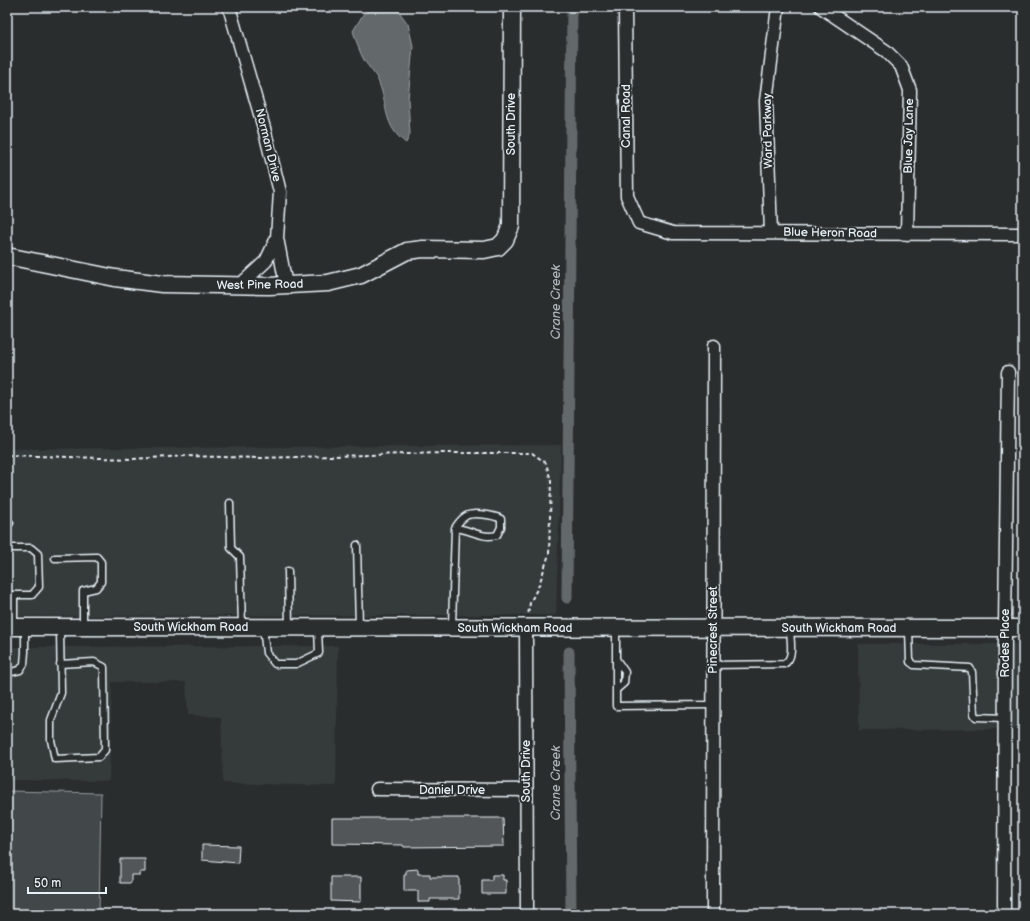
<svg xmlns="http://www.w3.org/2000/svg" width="1030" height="921" viewBox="0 0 1030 921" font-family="'Balsamiq Sans',sans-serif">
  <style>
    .built { fill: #363a3b }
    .green { fill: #424648; stroke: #959ca0 }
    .water { fill: #63686b; stroke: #989fa3 }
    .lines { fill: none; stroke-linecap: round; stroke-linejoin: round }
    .canal { stroke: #63686b; stroke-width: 11 }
    .building { fill: #535759; stroke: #e8f1f8 }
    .lane-casing { stroke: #e8f1f8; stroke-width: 9 }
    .street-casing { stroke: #e8f1f8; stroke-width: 15 }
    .secondary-casing { stroke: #e8f1f8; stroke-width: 19 }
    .path { stroke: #e8f1f8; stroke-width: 2; stroke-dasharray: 4 3; stroke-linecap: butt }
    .lane { stroke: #2a2d2e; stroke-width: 6 }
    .street { stroke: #2a2d2e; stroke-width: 12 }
    .secondary { stroke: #2a2d2e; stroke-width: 16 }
    .labels { text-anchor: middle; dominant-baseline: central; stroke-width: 3.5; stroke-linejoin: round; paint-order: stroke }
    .street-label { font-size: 12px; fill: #e8f1f8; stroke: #2a2d2e }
    .water-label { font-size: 13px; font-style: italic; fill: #acb3b9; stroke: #2a2d2e }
  </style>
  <rect width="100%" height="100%" fill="#2a2d2e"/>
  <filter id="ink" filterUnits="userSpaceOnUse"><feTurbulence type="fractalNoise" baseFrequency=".025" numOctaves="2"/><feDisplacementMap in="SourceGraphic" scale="8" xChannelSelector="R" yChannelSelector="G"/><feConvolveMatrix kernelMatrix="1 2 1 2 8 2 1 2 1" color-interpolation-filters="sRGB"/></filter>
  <g filter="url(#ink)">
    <path class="built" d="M561,445L556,615L7,616V449Z
      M858,644H1023V729L859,730Z
      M338,646L336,786L223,783L221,717L188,715L186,682H112L109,781L7,780V647Z"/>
    <path class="green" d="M7,791L101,793L99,914H7Z"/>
    <path class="water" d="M377,7L397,9L408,24L413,46L408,99L410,134L406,143C383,126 388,106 379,83C376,74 369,68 364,60C359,51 356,40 353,31L364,13Z"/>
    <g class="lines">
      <path class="canal" d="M567,598L572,7
        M569,652L571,914"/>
    </g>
    <path class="building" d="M332,818H503L504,846L404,847L403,845L332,844Z
      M202,845L239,846L238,863L202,860Z
      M120,859H145V872H140V875H131V883H120Z
      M418,869V874H430V877H459V899H430V902H418V891H404V874H406V870Z
      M492,875H503V880H506V894H482V880H492Z
      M331,877H361V902L331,901Z"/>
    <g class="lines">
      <g class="lane-casing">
        <path id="lane" d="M230,503L231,548L240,557L242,626
          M7,523H10
          M357,545L359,626
          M7,548H31L38,554L39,587L32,595H14
          M55,558L97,557L101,562V582L96,588L83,591V627
          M288,571L289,626
          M7,595H14V625
          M452,626L455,528C458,523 461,519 466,516C473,512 494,515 501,519V527L497,535C481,539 470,529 455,528
          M263,627L266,653L275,664H296L319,653L318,629
          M616,628V706L713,705
          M60,629L61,693L51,720V740L55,759L99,757L105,750L104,667L94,662L60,664
          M909,629L910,662L914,665L970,668L972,672L974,714L976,717L1005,718
          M713,665L784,664C795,658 790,640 790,629
          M7,673L20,670L24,664L25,652V628
          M616,690L624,683L625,672L616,659"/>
      </g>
      <g class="street-casing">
        <path id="street" d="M229,7L264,128L280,192L277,238L286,285
          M625,7L627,196L639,223L673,233L1023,234
          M821,7L886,51L901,66L910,90L907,234
          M771,232L766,101L778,7
          M239,286L266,261L277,238
          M526,628L527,914
          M377,789L526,790
          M713,914L714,346
          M1004,914L1005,628L1008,372"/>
      </g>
      <g class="secondary-casing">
        <path id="secondary" d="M7,256L115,278L162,284L269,286L328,283L361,275L407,251L423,249L484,250L498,247L505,240L511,226L512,7
          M7,627L1023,628"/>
      </g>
      <path class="path" d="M7,455L131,459L187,456L259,458L443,453H532L546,463L551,481L549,554L539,585L530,603L528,615"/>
      <use href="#lane" class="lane"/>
      <use href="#street" class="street"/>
      <use href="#secondary" class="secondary"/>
    </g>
  </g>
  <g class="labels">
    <g class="street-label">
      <text transform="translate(626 116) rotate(-90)">Canal Road</text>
      <text transform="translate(511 124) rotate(-90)">South Drive</text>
      <text transform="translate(768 131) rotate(-91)">Ward Parkway</text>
      <text transform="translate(909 136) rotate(-89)">Blue Jay Lane</text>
      <text transform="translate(268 145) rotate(76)">Norman Drive</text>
      <text transform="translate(830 233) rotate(1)">Blue Heron Road</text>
      <text transform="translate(260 285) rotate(-1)">West Pine Road</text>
      <text x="191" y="627">South Wickham Road</text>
      <text x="515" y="628">South Wickham Road</text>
      <text x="839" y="628">South Wickham Road</text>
      <text transform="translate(713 630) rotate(-90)">Pinecrest Street</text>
      <text transform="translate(1005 643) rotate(-90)">Rodes Place</text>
      <text transform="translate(526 771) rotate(-90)">South Drive</text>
      <text x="452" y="790">Daniel Drive</text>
    </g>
    <g class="water-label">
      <text transform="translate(556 302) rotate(-90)">Crane Creek</text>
      <text transform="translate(556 783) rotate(-90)">Crane Creek</text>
    </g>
  </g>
  <rect width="1030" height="921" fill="none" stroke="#2a2d2e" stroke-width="24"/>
  <rect x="12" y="12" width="1006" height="897" fill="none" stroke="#e8f1f8" stroke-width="1.5" filter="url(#ink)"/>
  <path d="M28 887v6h78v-6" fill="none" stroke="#e8f1f8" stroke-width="2"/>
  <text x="34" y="887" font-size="12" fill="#e8f1f8" stroke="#2a2d2e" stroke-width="3" paint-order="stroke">50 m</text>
</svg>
